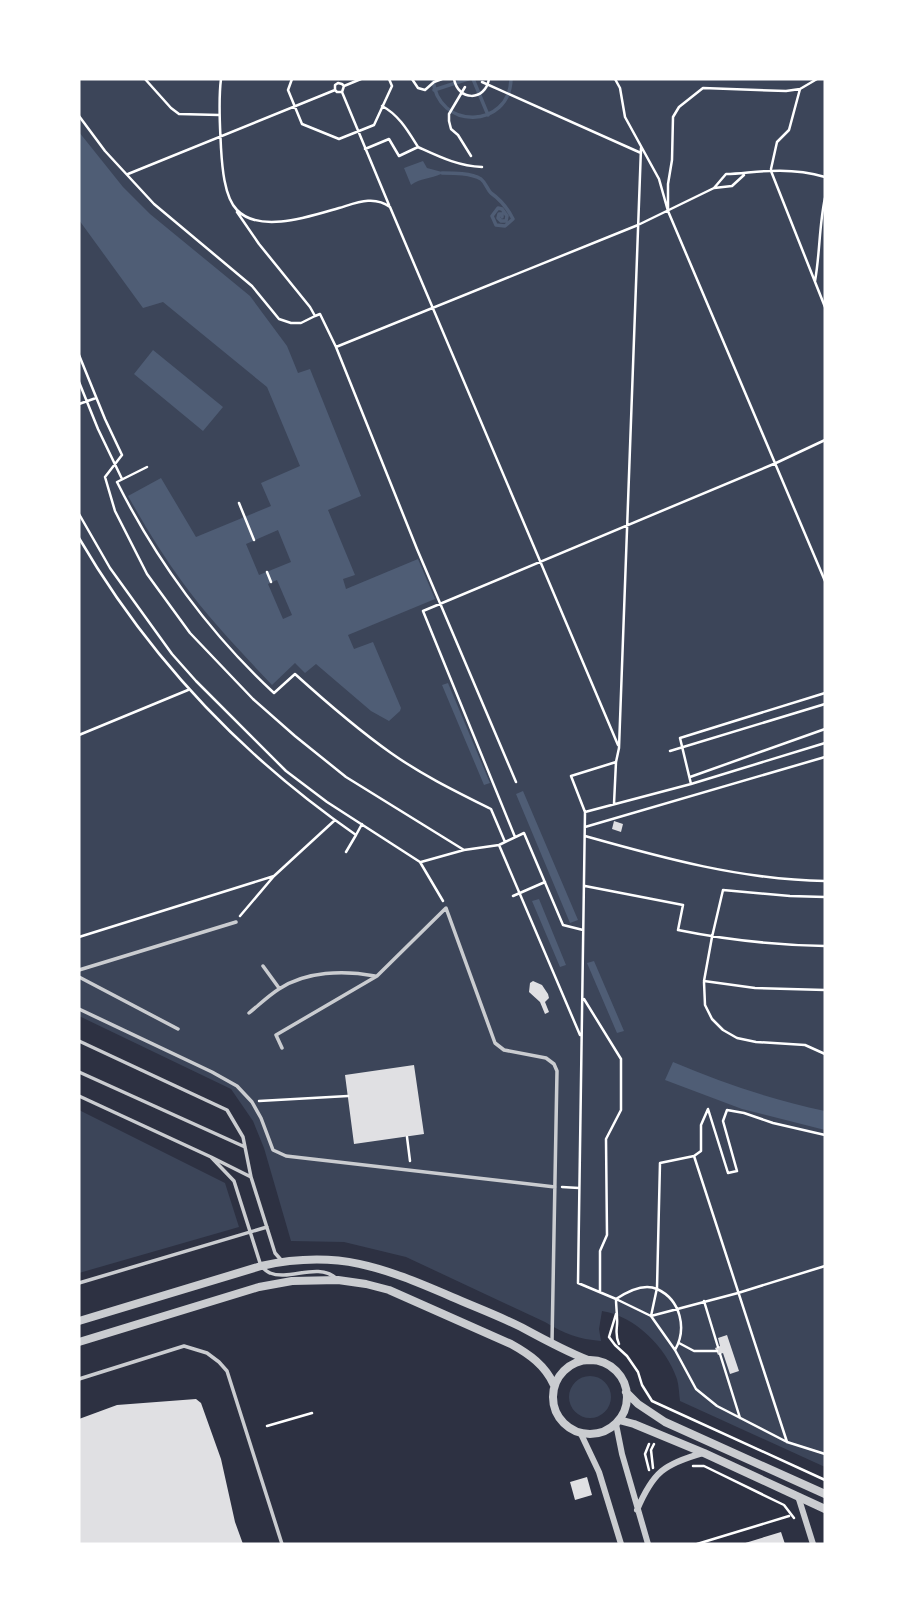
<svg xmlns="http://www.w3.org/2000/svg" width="904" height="1623" viewBox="0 0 904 1623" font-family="'Roboto Condensed',sans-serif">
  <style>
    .green { fill: #3c4559 }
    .water { fill: #4f5d75; fill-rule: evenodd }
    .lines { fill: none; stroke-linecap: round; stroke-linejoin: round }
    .stream { stroke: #4f5d75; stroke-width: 3.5 }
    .building { fill: #e0e0e3 }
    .path { stroke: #fff; stroke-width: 2.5 }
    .service { stroke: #caccd0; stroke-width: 3.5 }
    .minor { stroke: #caccd0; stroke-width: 6 }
    .tertiary { stroke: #caccd0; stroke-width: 8 }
  </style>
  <rect width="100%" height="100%" fill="#2d3142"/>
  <path class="green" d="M79,79H825V1467L680,1401C679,1394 679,1386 677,1379C666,1347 635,1316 602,1311L599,1329L601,1341C578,1339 565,1334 545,1322L406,1257L344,1242L291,1241L264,1148L253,1121L231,1089L79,1016Z
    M79,1110L225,1183L239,1227L79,1273Z
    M569 1397a21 21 0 1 1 42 0a21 21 0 1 1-42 0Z"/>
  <path class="water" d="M79,132L123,187L150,214L250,296L287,346L298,373L310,369L361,496L328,510L355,575L343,579L346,589L418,559L435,599L348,635L354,649L373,642L401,708L400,711L389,721L371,711L316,664L305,673L295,663L272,685C241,652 210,620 183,583C163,556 145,526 128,496L161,478L196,537L271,506L261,483L300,466L267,387L163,302L143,308L79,220ZM278,530L291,562L259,575L246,544ZM277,580L292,615L283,619L268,584Z
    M423,161L427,168L442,172L441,174C431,179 420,178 411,185L404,168Z
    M153,350L223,407L203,431L134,374Z
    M448,683L490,783L484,785L442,685Z
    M523,791L578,920L570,923L516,794Z
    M539,899L566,965L560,967L532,901Z
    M594,961L624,1031L617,1033L587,963Z
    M673,1062C723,1083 772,1100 825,1111V1130L742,1109L665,1080Z"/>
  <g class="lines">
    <path class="stream" d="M433,79C437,131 510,129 511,79
      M473,79L488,115
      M434,90L468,79
      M442,173C454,173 471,173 481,179C486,183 487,189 491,193C501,200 507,207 513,219L505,226L496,225L492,216L498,208L502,209L507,216L506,221H501L498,218L499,214H502V217"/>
  </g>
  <path class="building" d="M614,821L623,824L621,832L612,829Z
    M533,981L542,985L548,994L549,998L545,1002L549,1012L545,1014L540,1002L529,992L530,983Z
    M414,1065L424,1134L354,1144L345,1075Z
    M727,1335L739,1371L730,1374L723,1353L718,1355L715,1348L720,1346L718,1338Z
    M196,1399L201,1403L221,1459L235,1522L243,1544H79V1419L117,1405Z
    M587,1477L592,1495L575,1500L570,1482Z
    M781,1532L785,1544H742Z"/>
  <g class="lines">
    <path class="path" d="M145,79L171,108L179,114L219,115
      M221,79C218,102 220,125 221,148C222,165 224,197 237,210C260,234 311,216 339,208C356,203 374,195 390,207L618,745
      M292,79L288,90L302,124L339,139L374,125L392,86L389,79
      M412,79L418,88L425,90L434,82L442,79
      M454,79C458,101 485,102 489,79
      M615,79L620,88L625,117L659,179L668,211L825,581
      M482,82L641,153
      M344,86L342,84L338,83L335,85V90L337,92H342L344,86L361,79
      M465,87L449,114V121L451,129L458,135L471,156
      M342,92L389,205
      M382,106C399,115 408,131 418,147
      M79,116L105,151L154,204L252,286L279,319L291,323H301L315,316
      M641,148L619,748L616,762L571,776L585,812L578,1283L616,1299L651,1316L675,1350L696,1389L717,1406L787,1442L825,1454
      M365,149L389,139L399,156L418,147C440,157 458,166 482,167
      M771,169L777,142L789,130L800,89
      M771,171L825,307
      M128,174L335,90
      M714,188L732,186L744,175
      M668,208V184L672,160L673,117L679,107L703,88L786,91L800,89L817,79
      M237,212L259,244L310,307L315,316L320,314L336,347L417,549L516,782
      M815,281C820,254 819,225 825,198
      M336,347L638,225L714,188L726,174C741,174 755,171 770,171C789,170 808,172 825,177
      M79,355L105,419L122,455L105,477L115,511L147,574L190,633L253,699L295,736L346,777L464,850
      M79,382L98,429L122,479
      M79,404L96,398
      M147,467L117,482C156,560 210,634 274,693L295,674C326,702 357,729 391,753C422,775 457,792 491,809L505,842
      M239,503L254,540
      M79,514L110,568L172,654L196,681L286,771L327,802L420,862L443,901
      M79,538C149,658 242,756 356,835L362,824
      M267,572L271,582
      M79,735L188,690
      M670,751L825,704
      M690,777L825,729
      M691,784L680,738L825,693
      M614,804L616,762
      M585,812L691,784L825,743
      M585,827L825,757
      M585,836C663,858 743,880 825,881
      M515,837L423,611L776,463L825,440
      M499,845L580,1035
      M346,852L356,835
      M421,862L464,850L499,845L524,833L563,925L583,930
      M585,886L683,905L678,930C727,940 775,945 825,946
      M513,896L545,882
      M825,897L790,896L723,890L712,937L704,981L755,988L825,990
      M240,916L274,876
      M79,937L274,876L335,820
      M704,982L705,1005L712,1019L723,1030L737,1038L756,1042L805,1045L825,1054
      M584,999L621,1059V1110L606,1139L607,1235L600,1251V1292
      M259,1101L348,1096
      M407,1137L410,1161
      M694,1156L787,1442
      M562,1187L579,1188
      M704,1301L718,1347
      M616,1314L609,1337L615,1345L627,1356L638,1372L642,1385L652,1401L825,1480
      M651,1316L657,1288L660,1163L694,1156L701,1151V1125L708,1109L728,1173L737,1171L723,1121L727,1110L744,1113L773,1123L825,1135
      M651,1316L738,1293L825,1266
      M679,1343L694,1351H717
      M619,1344C614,1334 618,1328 617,1318C617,1312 616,1306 616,1299C628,1291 644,1283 657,1289C681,1300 687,1329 675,1350
      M720,1354L740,1418
      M267,1426L312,1413
      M693,1466H704L784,1505L794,1518
      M653,1468L651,1450L654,1444
      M649,1470L645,1454L649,1444
      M697,1544L789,1516"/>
    <path class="service" d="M263,966L279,988
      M79,970L236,922
      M79,977L178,1029
      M79,1009L212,1072L237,1086L252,1102L261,1118L273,1150L286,1156L555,1187
      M249,1013C259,1005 268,996 279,989C306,971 344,970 375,976
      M79,1041L227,1110L243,1137L251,1177
      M282,1048L276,1035L377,976L446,908L495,1043L504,1050L546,1058L554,1064L557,1071L552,1342
      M79,1072L245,1147
      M79,1096L211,1157
      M282,1261L275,1253L251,1177L211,1157L234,1181L261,1266C263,1268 267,1272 270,1273C290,1281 317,1262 336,1278
      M79,1283L267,1227
      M79,1379L184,1346L207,1353L219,1362L227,1371L282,1544"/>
    <path class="minor" d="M616,1424L622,1454L648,1544
      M581,1434L599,1472L621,1544
      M798,1496L813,1544
      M637,1510C653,1472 664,1464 703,1453"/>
    <path class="tertiary" d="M79,1321L261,1266C338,1249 382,1267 452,1297C475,1307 499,1316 521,1327C543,1339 565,1351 588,1360
      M79,1342L259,1287L292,1281L338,1280L366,1284L389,1290L511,1344C529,1354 545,1365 554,1385
      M553 1397a37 37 0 1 1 74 0a37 37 0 1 1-74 0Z
      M626,1392L638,1404L665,1422L825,1494
      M619,1420L634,1424L704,1453L825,1509"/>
  </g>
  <rect width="904" height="1623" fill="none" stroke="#ffffff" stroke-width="161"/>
</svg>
